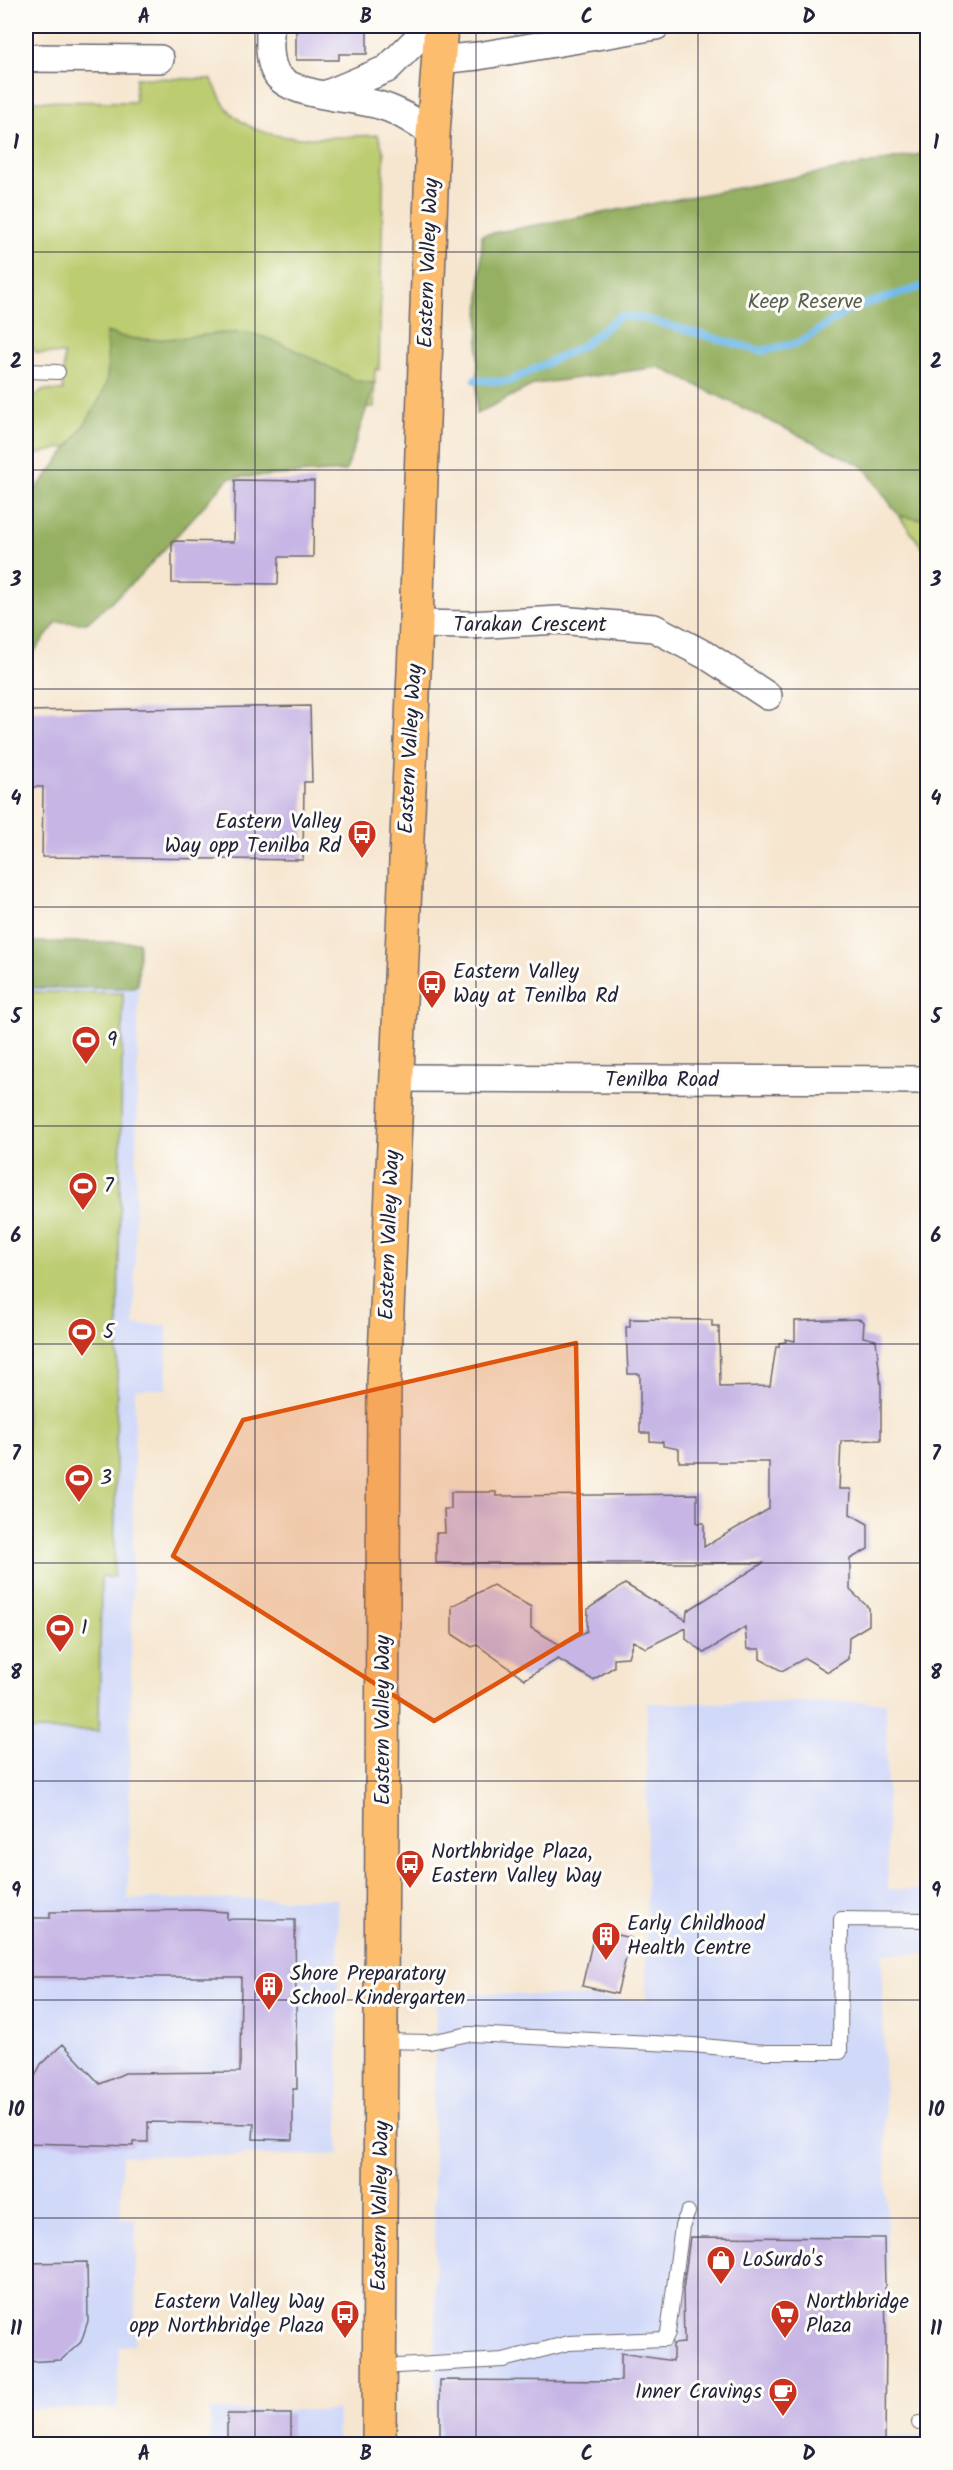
<svg xmlns="http://www.w3.org/2000/svg" width="953" height="2470" viewBox="0 0 953 2470" font-family="Kalam,sans-serif">
  <style>
    .built { fill: #d1d9f9 }
    .green { fill: #bccc6f; stroke: #6f7755; stroke-width: 1.5 }
    .forest { fill: #95b062; stroke: #5c694e; stroke-width: 1.5 }
    .lines { fill: none; stroke-linecap: round; stroke-linejoin: round }
    .stream { stroke: #71bbea; stroke-width: 8 }
    .building { fill: #c6b5e5 }
    .lane-casing { stroke: #6c676f; stroke-width: 16 }
    .street-casing { stroke: #6c676f; stroke-width: 30 }
    .primary-casing { stroke: #6c676f; stroke-width: 36 }
    .lane { stroke: #fff; stroke-width: 14 }
    .street { stroke: #fff; stroke-width: 27 }
    .primary { stroke: #fcbd6e; stroke-width: 33 }
    .marked { fill: #de560e; fill-opacity: 0.2; stroke: #de560e; stroke-width: 4.5; stroke-linejoin: round }
    .grid { fill: none; stroke: #22223b; stroke-width: 1.5; stroke-opacity: 0.55 }
    .labels { text-anchor: middle; dominant-baseline: central; stroke-width: 6; stroke-linejoin: round; paint-order: stroke }
    .street-label { font-size: 21px; fill: #22223b; stroke: #fdfcf7 }
    .park-label { font-size: 21px; fill: #585e4d; stroke: #fdfcf7 }
    .poi-label { font-size: 21px; fill: #22223b; stroke: #fdfcf7; text-anchor: start }
    .neatline { fill: none; stroke: #22223b; stroke-width: 2 }
    .grid-label { font-size: 20px; text-anchor: middle; font-weight: bold; fill: #22223b }
  </style>
  <rect width="100%" height="100%" fill="#fdfcf7"/>
  <filter id="ink" filterUnits="userSpaceOnUse"><feTurbulence type="fractalNoise" baseFrequency=".0167" numOctaves="2"/><feDisplacementMap in="SourceGraphic" scale="12" xChannelSelector="R" yChannelSelector="G"/><feConvolveMatrix kernelMatrix="1 2 1 2 8 2 1 2 1" color-interpolation-filters="sRGB"/></filter>
  <filter id="wash" filterUnits="userSpaceOnUse"><feTurbulence type="fractalNoise" baseFrequency=".008" numOctaves="4" result="noise"/><feDisplacementMap in="SourceGraphic" scale="24" xChannelSelector="R" yChannelSelector="G"/><feGaussianBlur stdDeviation="1.35" result="paint"/><feColorMatrix in="noise" values="0 0 0 0 0 0 0 0 0 0 0 0 0 0 0 0 0 1.4 0 .05"/><feComposite in="paint" operator="in"/></filter>
  <g filter="url(#wash)">
    <rect width="100%" height="100%" fill="#f6e6d0"/>
    <path class="built" d="M26,942H139L134,1325H167V1389H135L128,1899H338L339,2155L122,2156L120,2218L136,2219L135,2345L119,2346L118,2409H26Z
      M886,1702L888,1889L928,1890L927,1953L882,1954L887,2225L886,2436H927V2444H437L433,2109L437,1991L646,2000L647,1703Z
      M210,2410H338V2444H210Z"/>
    <path class="green" d="M136,78L211,79C216,87 219,96 224,104C256,151 330,136 378,135L384,153L379,370L375,369L374,407L215,410L26,457V406L42,390L63,391L64,354L37,353L26,340V101L135,102Z
      M927,511V554L899,516L919,519Z
      M26,992L123,993L114,1577H101L99,1731L26,1730Z"/>
    <path class="forest" d="M927,153L928,511L919,519L899,516L864,467L659,367L535,384L476,414L482,235Z
      M106,332C153,350 200,330 247,333C271,335 332,369 357,381L375,383L346,471L229,478L140,576L87,623L57,622L26,662V499C46,479 103,406 107,379C109,365 106,347 106,332Z
      M26,942H139L138,984L132,988H26Z"/>
    <g class="lines">
      <path class="stream" d="M475,380L508,382L582,346L620,316L642,318L761,351L799,343L852,308L928,285"/>
    </g>
    <g id="blocks">
      <path class="building" d="M296,26H367V54H339V60H296Z
        M235,480L314,481L313,557H279L278,584L172,583V541L234,542Z
        M310,706L312,782H304L303,860L42,857L43,787H26V711Z
        M630,1319L712,1320V1326H719L720,1387L770,1386L776,1347H779V1343L786,1342L785,1339L795,1341V1321L859,1319L864,1322L863,1337L876,1340L881,1386V1440L841,1441L839,1489H851L850,1514L868,1524V1549L850,1559V1590L869,1608V1625L849,1637L848,1659L828,1672L805,1658L782,1671L760,1659V1649H747L745,1627L704,1653L686,1639V1628L646,1648L633,1641L628,1657L614,1658V1667L593,1680L558,1659L525,1679L477,1645L472,1647L452,1634V1606L493,1585L531,1607V1628L562,1646L587,1631L588,1609L625,1584L686,1620L687,1611L763,1563H436V1533H445L444,1509H451V1492H496V1496L697,1494V1523H704V1547L769,1509V1462H679V1449L663,1446V1442L650,1441V1433H640V1374H628L626,1327H630Z
        M198,1910L227,1912V1919L295,1920L297,2089H293V2140L253,2139L254,2124L148,2122V2142H133V2146L26,2143V2095L41,2064L63,2044L100,2084L125,2073L240,2072L241,1977H26V1918H50V1912Z
        M595,1930L631,1938L617,1994L582,1986Z
        M690,2237L884,2238L886,2335L885,2445H440V2380L621,2381V2353L673,2361V2344L684,2343L683,2290Z
        M87,2262L88,2321L81,2342L61,2360L26,2362V2263Z
        M227,2414H291V2445H227Z"/>
    </g>
  </g>
  <g filter="url(#ink)">
    <use href="#blocks" fill-opacity="0" stroke="#6c676f" stroke-width="1.5"/>
    <g class="lines">
      <g class="lane-casing">
        <path id="lane" d="M26,371L58,372
          M381,2041L430,2042L469,2034L693,2045L764,2052H840L841,1919L928,1920
          M380,2367L503,2360L569,2343L665,2339L668,2333L682,2226L688,2212
          M919,2423H928"/>
      </g>
      <g class="street-casing">
        <path id="street" d="M270,26C270,41 268,62 277,75C294,98 359,97 385,107C403,113 418,124 433,134
          M26,58L160,59
          M438,60L478,56L656,26
          M327,94L387,69L430,26
          M416,624L470,625L559,620L654,628L709,657L768,696
          M396,1078L928,1080"/>
      </g>
      <g class="primary-casing">
        <path id="primary" d="M379,2444L384,1381L416,624L433,134L441,26"/>
      </g>
      <use href="#lane" class="lane"/>
      <use href="#street" class="street"/>
      <use href="#primary" class="primary"/>
    </g>
  </g>
  <path class="marked" d="M576,1343L581,1633L434,1721L173,1556L243,1420Z"/>
  <path class="grid" d="M255,26V2444M476,26V2444M698,26V2444M26,252H928M26,470H928M26,689H928M26,907H928M26,1126H928M26,1344H928M26,1563H928M26,1781H928M26,2000H928M26,2218H928"/>
  <defs>
    <g id="bus-pin" transform="scale(1.5)"><path d="M0 17L-7.5 6A9.5 9.5 0 1 1 7.5 6Z" fill="#c8321e" stroke="#fdfcf7"/><path d="M-5-6H5V4H4V6H2V4H-2V6H-4V4H-5ZM-3.5-4V0h7V-4ZM-3.5 1.2v1.5H-2V1.2ZM2 1.2v1.5H3.5V1.2Z" fill="#fff"/></g>
    <g id="stadium-pin" transform="scale(1.5)"><path d="M0 17L-7.5 6A9.5 9.5 0 1 1 7.5 6Z" fill="#c8321e" stroke="#fdfcf7"/><path d="M0-5a6.5 5 0 1 0 0 10a6.5 5 0 1 0 0-10ZM-3.5-1.8h7v3.6h-7Z" fill="#fff"/></g>
    <g id="building-pin" transform="scale(1.5)"><path d="M0 17L-7.5 6A9.5 9.5 0 1 1 7.5 6Z" fill="#c8321e" stroke="#fdfcf7"/><path d="M-4-6H4V6H1V3H-1V6H-4ZM-2.5-4.3h1.7v1.8h-1.7ZM.8-4.3h1.7v1.8H.8ZM-2.5-1h1.7V.8h-1.7ZM.8-1h1.7V.8H.8Z" fill="#fff"/></g>
    <g id="shop-pin" transform="scale(1.5)"><path d="M0 17L-7.5 6A9.5 9.5 0 1 1 7.5 6Z" fill="#c8321e" stroke="#fdfcf7"/><path d="M-5-2.5h2.3a2.7 3.5 0 0 1 5.4 0H5L5.5 6h-11ZM-1.5-2.5h3a1.5 2.3 0 0 0-3 0Z" fill="#fff"/></g>
    <g id="supermarket-pin" transform="scale(1.5)"><path d="M0 17L-7.5 6A9.5 9.5 0 1 1 7.5 6Z" fill="#c8321e" stroke="#fdfcf7"/><path d="M-6-5.5h2.5l.6 2H6L4.5 2H-2.5L-4.4-4H-6ZM-1.5 3.2a1.3 1.3 0 1 0 .1 0ZM3 3.2a1.3 1.3 0 1 0 .1 0Z" fill="#fff"/></g>
    <g id="cafe-pin" transform="scale(1.5)"><path d="M0 17L-7.5 6A9.5 9.5 0 1 1 7.5 6Z" fill="#c8321e" stroke="#fdfcf7"/><path d="M-5.5-4.5H6V0H3Q3 3.5 0 3.5H-2.5Q-5.5 3.5-5.5 0ZM3-3.2v2h1.7v-2ZM-6 4.5H4V6H-6Z" fill="#fff"/></g>
  </defs>
  <g fill-rule="evenodd">
    <use href="#bus-pin" x="362" y="834"/>
    <use href="#bus-pin" x="432" y="984"/>
    <use href="#stadium-pin" x="86" y="1040"/>
    <use href="#stadium-pin" x="83" y="1186"/>
    <use href="#stadium-pin" x="82" y="1332"/>
    <use href="#stadium-pin" x="79" y="1478"/>
    <use href="#stadium-pin" x="60" y="1628"/>
    <use href="#bus-pin" x="410" y="1864"/>
    <use href="#building-pin" x="606" y="1936"/>
    <use href="#building-pin" x="269" y="1986"/>
    <use href="#shop-pin" x="721" y="2260"/>
    <use href="#bus-pin" x="345" y="2314"/>
    <use href="#supermarket-pin" x="785" y="2314"/>
    <use href="#cafe-pin" x="783" y="2392"/>
  </g>
  <g class="labels">
    <g class="street-label">
      <text transform="translate(429 263) rotate(-88)">Eastern Valley Way</text>
      <text x="530" y="625">Tarakan Crescent</text>
      <text transform="translate(411 749) rotate(-87)">Eastern Valley Way</text>
      <text x="662" y="1080">Tenilba Road</text>
      <text transform="translate(390 1235) rotate(-88)">Eastern Valley Way</text>
      <text transform="translate(383 1720) rotate(-90)">Eastern Valley Way</text>
      <text transform="translate(381 2206) rotate(-89)">Eastern Valley Way</text>
    </g>
    <g class="park-label">
      <text x="805" y="302">Keep Reserve</text>
    </g>
    <g class="poi-label">
      <text x="341" y="822" text-anchor="end">Eastern Valley<tspan x="341" dy="24">Way opp Tenilba Rd</tspan></text>
      <text x="453" y="972">Eastern Valley<tspan x="453" dy="24">Way at Tenilba Rd</tspan></text>
      <text x="107" y="1040">9</text>
      <text x="104" y="1186">7</text>
      <text x="103" y="1332">5</text>
      <text x="100" y="1478">3</text>
      <text x="81" y="1628">1</text>
      <text x="431" y="1852">Northbridge Plaza,<tspan x="431" dy="24">Eastern Valley Way</tspan></text>
      <text x="627" y="1924">Early Childhood<tspan x="627" dy="24">Health Centre</tspan></text>
      <text x="290" y="1974">Shore Preparatory<tspan x="290" dy="24">School Kindergarten</tspan></text>
      <text x="742" y="2260">LoSurdo's</text>
      <text x="324" y="2302" text-anchor="end">Eastern Valley Way<tspan x="324" dy="24">opp Northbridge Plaza</tspan></text>
      <text x="806" y="2302">Northbridge<tspan x="806" dy="24">Plaza</tspan></text>
      <text x="762" y="2392" text-anchor="end">Inner Cravings</text>
    </g>
  </g>
  <rect width="953" height="2470" fill="none" stroke="#fdfcf7" stroke-width="66"/>
  <rect x="33" y="33" width="887" height="2404" class="neatline"/>
  <g class="grid-label">
    <text x="144" y="23">A</text>
    <text x="366" y="23">B</text>
    <text x="587" y="23">C</text>
    <text x="809" y="23">D</text>
    <text x="16" y="149">1</text>
    <text x="936" y="149">1</text>
    <text x="16" y="368">2</text>
    <text x="936" y="368">2</text>
    <text x="16" y="586">3</text>
    <text x="936" y="586">3</text>
    <text x="16" y="805">4</text>
    <text x="936" y="805">4</text>
    <text x="16" y="1023">5</text>
    <text x="936" y="1023">5</text>
    <text x="16" y="1242">6</text>
    <text x="936" y="1242">6</text>
    <text x="16" y="1460">7</text>
    <text x="936" y="1460">7</text>
    <text x="16" y="1679">8</text>
    <text x="936" y="1679">8</text>
    <text x="16" y="1897">9</text>
    <text x="936" y="1897">9</text>
    <text x="16" y="2116">10</text>
    <text x="936" y="2116">10</text>
    <text x="16" y="2335">11</text>
    <text x="936" y="2335">11</text>
    <text x="144" y="2460">A</text>
    <text x="366" y="2460">B</text>
    <text x="587" y="2460">C</text>
    <text x="809" y="2460">D</text>
  </g>
</svg>
